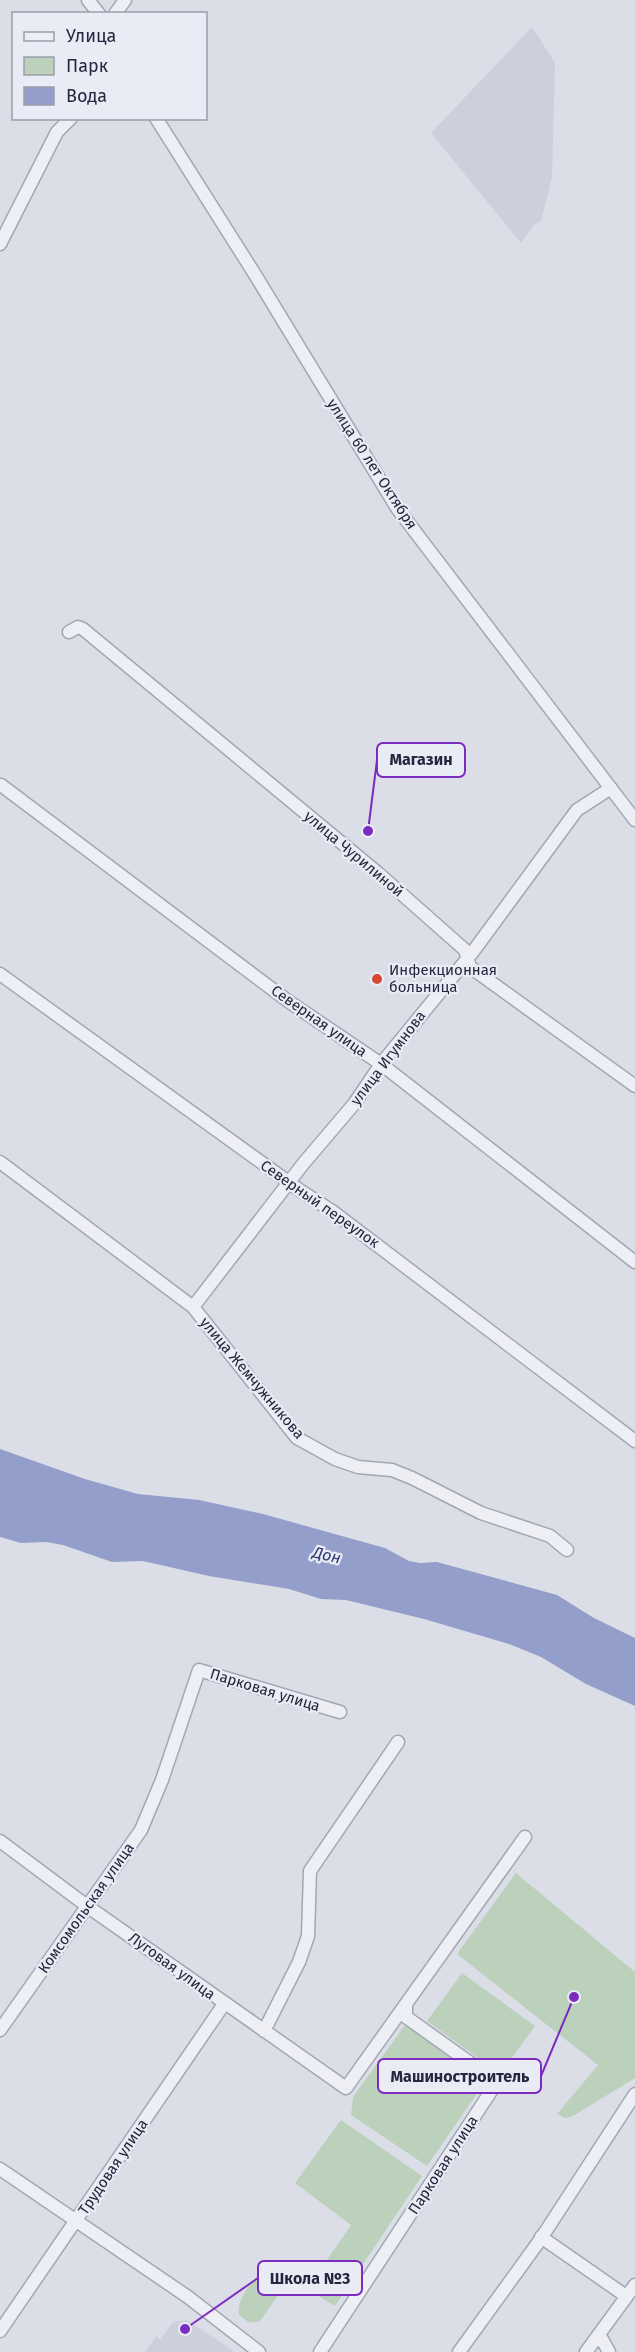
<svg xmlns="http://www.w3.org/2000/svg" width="635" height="2352" viewBox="0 0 635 2352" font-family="'Fira Sans',sans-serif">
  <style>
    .built { fill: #cdcfdc }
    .green { fill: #bcd1bc }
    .water { fill: #939fca }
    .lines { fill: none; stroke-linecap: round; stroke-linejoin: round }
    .minor-casing { stroke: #a4a6b4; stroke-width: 15 }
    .minor { stroke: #eeeff5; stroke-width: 12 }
    .poi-dot { fill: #d84634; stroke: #eaecf5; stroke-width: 2 }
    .labels { text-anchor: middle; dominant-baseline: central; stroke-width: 4.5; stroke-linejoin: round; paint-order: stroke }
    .street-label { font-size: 15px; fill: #24273e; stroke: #eaecf5 }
    .poi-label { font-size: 15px; fill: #24273e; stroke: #eaecf5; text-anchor: start }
    .water-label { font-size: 16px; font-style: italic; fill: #2c3974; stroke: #eaecf5 }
    .leader { fill: none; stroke: #7b2cbf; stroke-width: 2 }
    .callout-dot { fill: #7b2cbf; stroke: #eaecf5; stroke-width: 2 }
    .callout { fill: #eaecf5; stroke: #7b2cbf; stroke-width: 2 }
    .callout-label { font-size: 16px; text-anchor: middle; font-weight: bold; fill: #24273e }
  </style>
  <rect width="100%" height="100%" fill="#dbdde7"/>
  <path class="built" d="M532,27L555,63L552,177L541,221L534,225L521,243L431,133Z
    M187,2320L235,2352H145L157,2336L160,2340L173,2322Z"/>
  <path class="green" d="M516,1873L635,1972V2078L573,2116L565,2118L557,2114L598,2065L457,1954Z
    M462,1973L535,2026L500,2074L427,2021Z
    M405,2025L485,2082L427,2166L351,2115L353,2097Z
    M341,2120L422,2176L335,2306L307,2289L351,2225L295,2183Z
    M267,2272L277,2276L281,2280L280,2292L261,2320C253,2325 245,2322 239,2314C236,2300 254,2275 267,2272Z"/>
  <path class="water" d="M0,1449L85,1479L138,1494L199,1500L263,1514L385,1548L409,1561L420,1563L437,1562L557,1595L594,1618L635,1638V1706L586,1684L541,1657L509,1644L424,1619L346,1600L321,1599L289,1589L209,1576L143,1561L112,1562L63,1545L46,1542L21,1543L0,1537Z"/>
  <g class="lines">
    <g class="minor-casing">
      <path id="minor" d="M88,0L99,14
        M115,14L125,0
        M156,118L254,273L397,508L635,820
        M0,244L57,132L71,118
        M69,632L78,627L83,629L378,873L465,950L470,967L635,1086
        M1,785L288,1001L381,1064L635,1262
        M0,974L301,1191L332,1211L635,1441
        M0,1162L193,1307L297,1438L335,1459L358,1467L392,1470L412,1478L481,1513L550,1536L567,1550
        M193,1307L303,1164L354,1104L381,1064L472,953L577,810L611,788
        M0,1841L87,1906L346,2088L525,1837
        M0,2030L141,1830L162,1780L199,1670L340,1712
        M264,2031L299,1962L308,1936L310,1871L398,1742
        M0,2169L188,2297L259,2352
        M541,2237L626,2296
        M0,2331L224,2004
        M599,2334L609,2352
        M320,2352L497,2082L406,2017V2004
        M459,2352L540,2240L635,2094
        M586,2352L635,2285"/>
    </g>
    <use href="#minor" class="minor"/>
  </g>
  <circle class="poi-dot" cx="377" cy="979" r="6"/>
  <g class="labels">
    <g class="street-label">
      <text transform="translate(372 464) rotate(57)">улица 60 лет Октября</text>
      <text transform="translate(354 854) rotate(40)">улица Чурилиной</text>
      <text transform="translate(319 1021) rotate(35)">Северная улица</text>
      <text transform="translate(388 1058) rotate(-53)">улица Игумнова</text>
      <text transform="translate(320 1204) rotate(35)">Северный переулок</text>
      <text transform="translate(252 1378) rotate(50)">улица Жемчужникова</text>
      <text transform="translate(265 1690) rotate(17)">Парковая улица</text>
      <text transform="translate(86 1908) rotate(-55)">Комсомольская улица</text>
      <text transform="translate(172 1966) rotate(36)">Луговая улица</text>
      <text transform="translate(443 2165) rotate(-57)">Парковая улица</text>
      <text transform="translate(113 2167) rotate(-56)">Трудовая улица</text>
    </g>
    <g class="poi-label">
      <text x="389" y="970">Инфекционная<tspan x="389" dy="17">больница</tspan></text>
    </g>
    <g class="water-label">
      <text transform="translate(327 1555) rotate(14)">Дон</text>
    </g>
  </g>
  <path class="leader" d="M368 831L377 760M574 1997L541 2076M185 2329L258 2278"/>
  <g class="callout-dot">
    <circle cx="368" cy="831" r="6"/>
    <circle cx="574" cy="1997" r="6"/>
    <circle cx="185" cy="2329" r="6"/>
  </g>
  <g class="callout">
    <rect x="377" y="743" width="88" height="34" rx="6"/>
    <rect x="378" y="2059" width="163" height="34" rx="6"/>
    <rect x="258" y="2261" width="104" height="34" rx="6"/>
  </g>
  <g class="callout-label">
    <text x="421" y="765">Магазин</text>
    <text x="460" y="2082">Машиностроитель</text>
    <text x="310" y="2284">Школа №3</text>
  </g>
  <rect x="12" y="12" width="195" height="108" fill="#eaecf5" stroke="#9b9dac" stroke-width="1.5"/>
  <rect x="24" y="32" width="30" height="9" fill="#eeeff5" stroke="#9b9dac" stroke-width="1.5"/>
  <text x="66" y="42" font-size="18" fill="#24273e">Улица</text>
  <rect x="24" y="57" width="30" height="18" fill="#bcd1bc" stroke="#9b9dac" stroke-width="1.5"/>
  <text x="66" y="72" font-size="18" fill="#24273e">Парк</text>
  <rect x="24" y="87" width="30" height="18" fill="#939fca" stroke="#9b9dac" stroke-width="1.5"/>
  <text x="66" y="102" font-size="18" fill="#24273e">Вода</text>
</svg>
